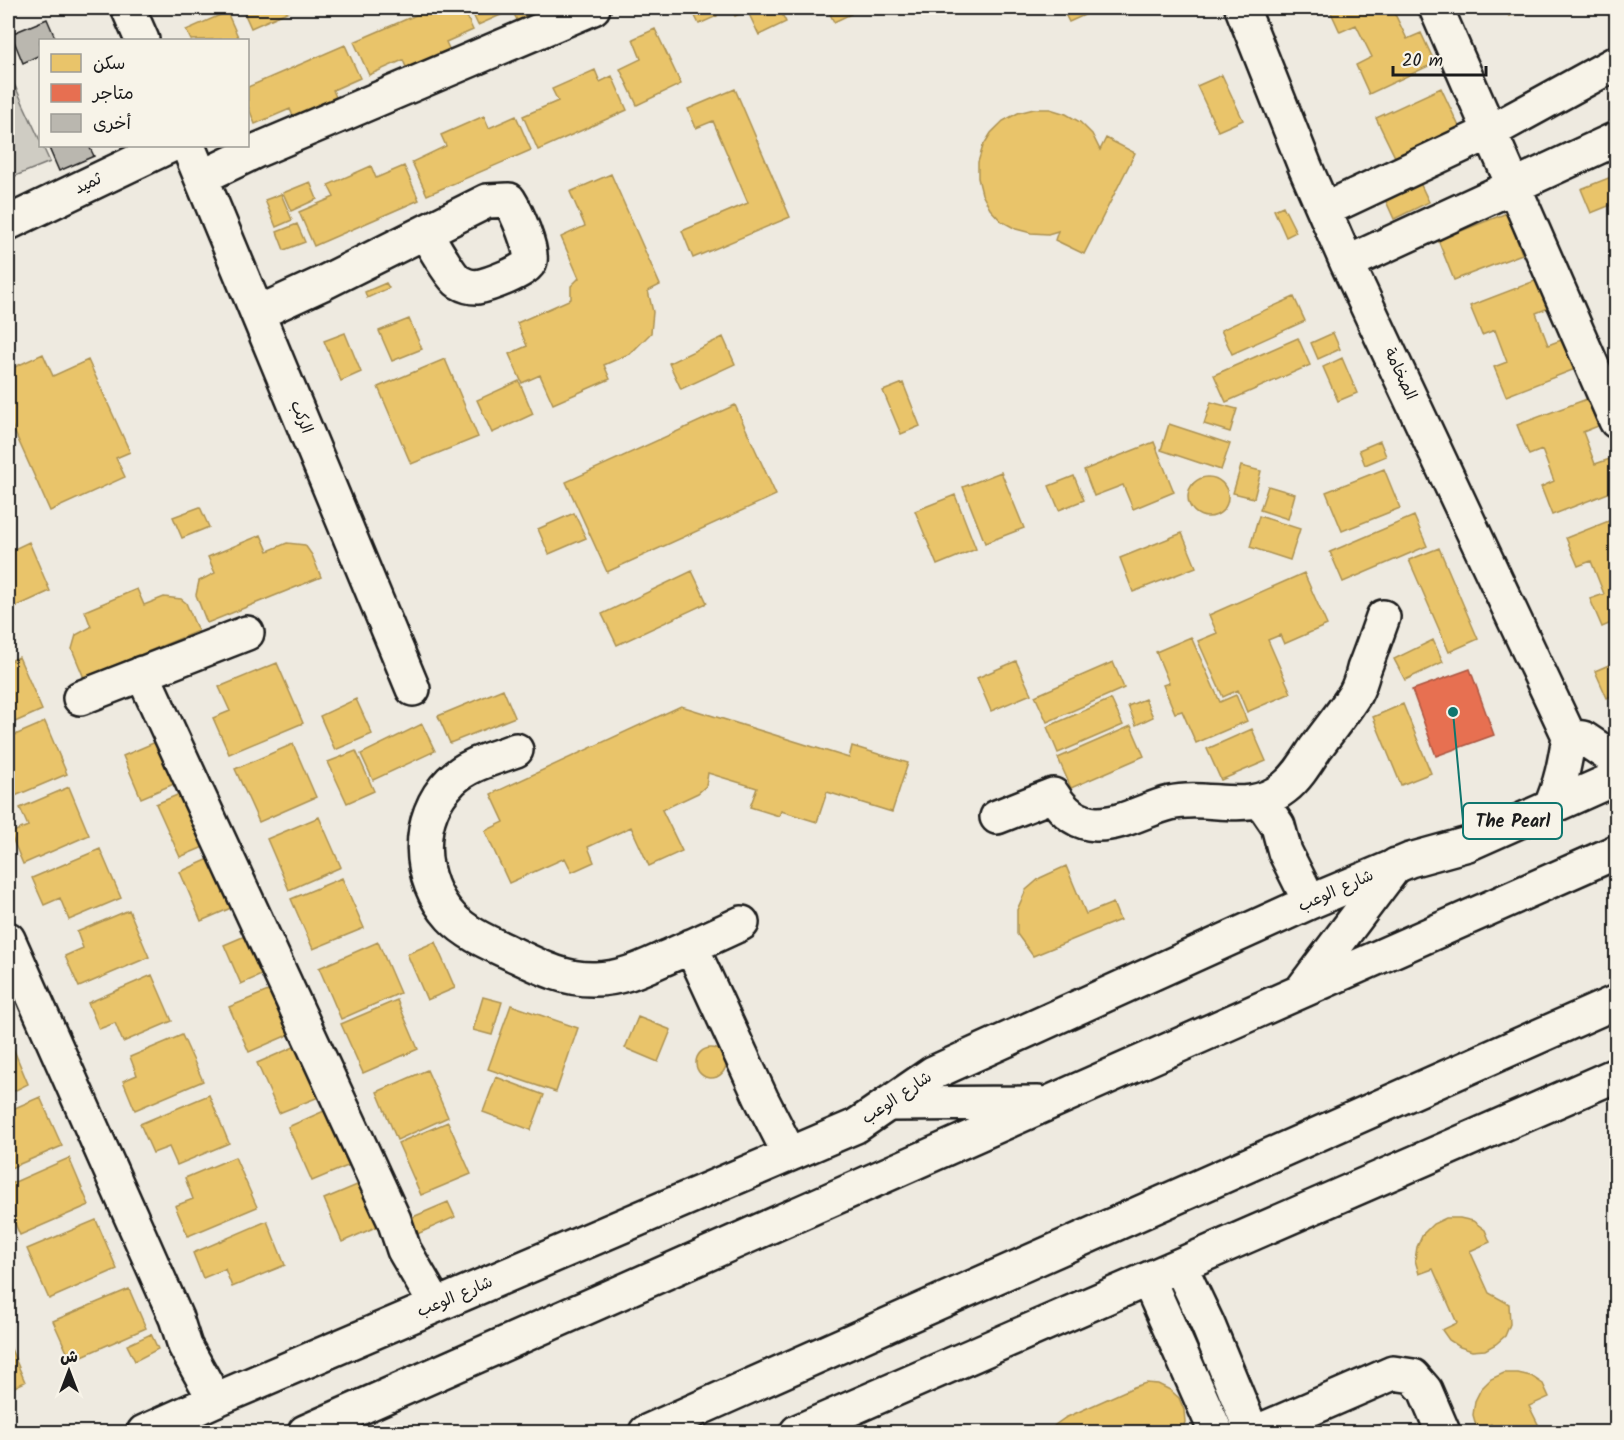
<svg xmlns="http://www.w3.org/2000/svg" width="1624" height="1440" viewBox="0 0 1624 1440" font-family="Kalam,'Playpen Sans Arabic',sans-serif">
  <style>
    .green { fill: #cfccc3; stroke: #767470; stroke-width: 1.5 }
    .homes { fill: #e9c46a; stroke: #ac9253; stroke-width: 1.5 }
    .shops { fill: #e76f51; stroke: #aa5641; stroke-width: 1.5 }
    .building { fill: #bab7af; stroke: #1c1c1c; stroke-width: 1.5 }
    .lines { fill: none; stroke-linecap: round; stroke-linejoin: round }
    .minor-casing { stroke: #1c1c1c; stroke-width: 38 }
    .major-casing { stroke: #1c1c1c; stroke-width: 38 }
    .minor { stroke: #f7f3e8; stroke-width: 33 }
    .major { stroke: #f7f3e8; stroke-width: 33 }
    .labels { text-anchor: middle; dominant-baseline: central; stroke-width: 6; stroke-linejoin: round; paint-order: stroke }
    .street-label { font-size: 16px; fill: #1c1c1c; stroke: #f7f3e8 }
    .leader { fill: none; stroke: #0f766e; stroke-width: 2 }
    .callout-dot { fill: #0f766e; stroke: #f7f3e8; stroke-width: 2 }
    .callout { fill: #f7f3e8; stroke: #0f766e; stroke-width: 2 }
    .callout-label { font-size: 18px; text-anchor: middle; font-weight: bold; fill: #1c1c1c }
  </style>
  <rect width="100%" height="100%" fill="#eeeae0"/>
  <filter id="ink" filterUnits="userSpaceOnUse"><feTurbulence type="fractalNoise" baseFrequency=".0167" numOctaves="2"/><feDisplacementMap in="SourceGraphic" scale="12" xChannelSelector="R" yChannelSelector="G"/><feConvolveMatrix kernelMatrix="1 2 1 2 8 2 1 2 1" color-interpolation-filters="sRGB"/></filter>
  <g filter="url(#ink)">
    <path class="green" d="M8,71L50,162L8,179Z"/>
    <path class="homes" d="M242,8H296L251,28Z
      M432,8H463L473,30L446,42L451,53L408,72L403,60L369,75L354,42Z
      M470,8H551L518,22L512,10L478,25Z
      M691,8H713L717,16L699,24Z
      M731,8H779L786,22L759,35L747,10L735,16Z
      M827,8H848L851,14L834,22Z
      M1062,8H1100L1069,22Z
      M1329,8H1392L1407,39L1421,33L1435,63L1369,94L1356,65L1372,57L1356,25L1340,32Z
      M1505,8H1529L1509,16Z
      M227,12L239,39L191,40L186,30Z
      M655,29L681,84L637,105L620,69L641,59L633,39Z
      M345,45L360,78L333,90L338,102L295,121L290,109L255,124L248,106V87Z
      M595,70L600,82L612,76L627,110L538,150L523,116L558,101L552,89Z
      M1222,75L1243,120L1218,131L1197,86Z
      M1441,88L1461,131L1397,161L1376,118Z
      M735,89L790,217L693,258L682,231L748,203L713,121L696,128L688,109Z
      M1616,94V111L1610,97Z
      M1034,109H1050L1066,114L1080,122L1092,134L1100,150L1106,138L1135,153L1084,254L1055,240L1058,231L1048,234L1031,233L1016,229L1001,221L990,209L982,194L978,178V162L983,146L991,133L1003,121L1018,113Z
      M484,116L489,128L516,116L531,150L427,195L412,162L446,146L441,135Z
      M371,166L376,178L404,166L419,200L314,246L299,212L334,197L328,185Z
      M611,174L660,285L648,291L653,312L651,333L631,353L604,365L610,379L553,404L540,375L522,383L509,354L527,346L517,323L571,299V286L579,278L561,237L585,226L570,192Z
      M1616,175V203L1591,213L1581,189Z
      M310,182L317,199L291,211L283,193Z
      M1420,183L1429,202L1394,219L1385,199Z
      M281,194L292,220L276,227L265,200Z
      M1283,206L1296,232L1286,237L1274,210Z
      M1507,213L1522,254L1454,280L1438,240Z
      M297,224L305,242L284,250L277,232Z
      M1540,279L1551,307L1536,313L1548,345L1564,339L1575,369L1506,396L1494,367L1507,362L1495,330L1482,335L1470,306Z
      M386,283L389,288L367,298L365,292Z
      M1294,297L1305,321L1232,354L1221,330Z
      M409,319L422,349L392,361L379,331Z
      M345,333L361,372L341,381L324,341Z
      M1333,333L1340,349L1318,359L1311,343Z
      M723,337L735,364L681,389L669,363Z
      M1298,338L1310,365L1226,402L1214,375Z
      M43,354L53,376L88,360L130,452L116,458L125,477L50,511L8,417V370Z
      M1342,358L1357,393L1338,401L1323,367Z
      M445,359L478,437L411,464L378,387Z
      M519,381L533,414L492,433L477,400Z
      M903,383L920,426L901,434L883,391Z
      M1587,399L1598,426L1583,432L1595,464L1610,459L1616,474V490L1552,515L1541,487L1554,481L1542,450L1529,455L1517,425Z
      M1211,402L1237,409L1230,432L1204,424Z
      M735,405L776,495L607,572L566,482Z
      M1169,424L1230,444L1221,470L1161,450Z
      M1380,441L1386,456L1365,465L1359,450Z
      M1154,442L1174,492L1133,509L1123,485L1094,496L1084,470Z
      M1241,466L1261,471L1254,498L1233,493Z
      M1384,469L1400,508L1342,531L1326,492Z
      M1001,472L1024,528L985,543L963,487Z
      M1074,476L1084,500L1059,510L1049,486Z
      M1188 497a20 20 0 1 1 40 0a20 20 0 1 1-40 0Z
      M1268,486L1295,494L1288,519L1260,510Z
      M955,495L976,549L937,565L915,511Z
      M200,507L209,527L182,538L173,517Z
      M574,513L586,538L549,554L538,529Z
      M1259,516L1300,529L1290,560L1250,547Z
      M1414,516L1427,546L1343,582L1330,552Z
      M1616,518V621L1602,627L1590,599L1604,594L1591,561L1578,566L1566,538Z
      M1182,533L1196,567L1133,592L1120,558Z
      M261,535L268,551L287,543L305,545L312,555L321,577L207,623L196,595L199,581L215,573L208,557Z
      M29,542L50,591L13,608L8,594V552Z
      M1439,548L1478,639L1449,652L1409,560Z
      M692,571L707,603L617,645L602,614Z
      M1304,573L1327,625L1284,644L1280,635L1268,640L1291,693L1247,712L1238,690L1223,697L1198,641L1217,633L1209,615Z
      M137,589L144,605L164,597L181,599L186,603L198,631L84,678L72,649L76,635L91,627L85,611Z
      M1191,637L1220,702L1236,695L1247,721L1196,743L1182,711L1175,713L1163,685L1169,683L1156,652Z
      M1433,640L1443,662L1405,680L1394,659Z
      M19,657L42,710L8,725V662Z
      M1016,661L1031,694L991,711L977,678Z
      M1113,662L1124,688L1047,722L1035,696Z
      M1616,662V694L1607,698L1595,671Z
      M277,663L303,723L229,754L213,718L230,711L219,687Z
      M503,689L515,717L450,743L438,716Z
      M356,699L372,734L335,750L320,716Z
      M1111,699L1123,725L1058,753L1047,727Z
      M1145,699L1153,717L1136,725L1128,706Z
      M1403,704L1431,773L1401,785L1373,717Z
      M681,706L849,758L852,746L908,763L892,812L827,792L817,822L781,811L779,816L750,807L757,788L708,773L706,786L698,793L662,810L682,851L649,866L631,827L588,847L594,862L572,872L565,858L509,883L485,831L504,822L491,794Z
      M45,722L67,774L15,796L8,779V738Z
      M422,724L435,751L373,780L361,754Z
      M1131,726L1144,756L1071,788L1058,758Z
      M1252,729L1266,761L1221,780L1207,749Z
      M165,738L183,780L141,798L123,756Z
      M293,744L316,797L259,822L235,769Z
      M356,751L374,791L347,803L328,762Z
      M69,787L89,835L23,864L10,833L28,826L20,808Z
      M189,790L213,843L180,857L156,804Z
      M319,817L341,867L289,890L267,839Z
      M100,849L121,898L69,920L60,898L44,905L32,878Z
      M218,855L240,904L201,921L180,872Z
      M1066,866L1086,914L1113,903L1120,920L1033,956L1017,934V910L1026,890L1040,878Z
      M342,878L364,928L313,949L291,899Z
      M129,910L149,957L79,987L65,956L83,948L77,932Z
      M252,933L268,972L241,984L224,945Z
      M378,942L400,993L341,1019L319,968Z
      M435,942L455,988L427,1000L407,954Z
      M152,975L172,1021L123,1042L115,1023L99,1029L88,1003Z
      M278,987L297,1031L249,1052L229,1007Z
      M483,997L502,1002L492,1035L473,1030Z
      M397,1000L418,1049L363,1073L341,1024Z
      M511,1005L578,1028L556,1092L488,1069Z
      M638,1017L671,1030L658,1062L625,1048Z
      M182,1035L203,1081L135,1110L123,1081L137,1075L130,1057Z
      M8,1036L28,1084L8,1094Z
      M303,1043L326,1094L279,1113L257,1063Z
      M696 1063a15 15 0 1 1 30 0a15 15 0 1 1-30 0Z
      M427,1070L448,1117L397,1140L377,1092Z
      M496,1077L544,1095L531,1130L483,1112Z
      M209,1095L229,1143L177,1165L169,1147L153,1153L140,1124Z
      M40,1097L62,1146L8,1169V1111Z
      M333,1107L357,1162L312,1181L288,1127Z
      M448,1122L471,1174L421,1195L398,1143Z
      M235,1157L257,1207L188,1236L175,1206L193,1199L185,1178Z
      M69,1158L89,1205L20,1235L8,1208V1185Z
      M369,1180L387,1222L342,1242L324,1199Z
      M448,1202L455,1217L413,1236L406,1220Z
      M1446,1218H1460L1473,1221L1485,1230L1490,1242L1470,1251L1489,1293L1509,1304L1510,1324L1505,1336L1496,1344L1485,1350L1472,1351L1460,1347L1449,1340L1442,1330L1457,1323L1433,1269L1419,1274L1415,1260L1417,1247L1423,1234L1433,1224Z
      M96,1220L117,1269L49,1299L27,1249Z
      M267,1221L285,1265L232,1287L225,1269L203,1278L193,1253Z
      M129,1289L146,1328L71,1361L53,1321Z
      M151,1334L158,1349L135,1361L127,1345Z
      M8,1342L25,1382L8,1390Z
      M1504,1373H1518L1531,1376L1543,1384L1549,1397L1529,1406L1542,1432H1495L1491,1424L1477,1429L1473,1415L1475,1401L1481,1389L1491,1379Z
      M1146,1383L1158,1384L1170,1390L1179,1398L1184,1410L1185,1422L1182,1432H1050L1055,1425L1065,1418L1134,1387Z"/>
    <path class="shops" d="M1470,669L1494,735L1436,756L1412,690Z"/>
    <path class="building" d="M8,8H21L8,13Z
      M47,19L56,40H40V55L23,63L11,34Z
      M53,146H89L94,156L59,171L49,148Z"/>
    <g class="lines">
      <g class="minor-casing">
        <path id="minor" d="M128,8L142,40
          M1242,8L1306,169L1347,263L1569,736C1565,762 1561,784 1550,808
          M1436,8L1616,421
          M188,146L413,689
          M202,177L258,150L593,8
          M1324,210L1490,132L1616,63
          M8,223L169,146
          M1347,263L1616,139
          M258,313L321,284L487,201L509,200C516,211 533,249 530,261C528,271 488,285 477,287C471,287 464,285 459,282C450,276 432,243 425,232
          M142,673L394,1220L404,1250L436,1305
          M80,698L247,633
          M1569,736L1583,738L1616,760
          M516,750C495,758 467,764 451,781C414,818 417,880 451,917C468,935 492,944 513,954C540,967 565,980 595,979C623,979 647,966 672,955C696,944 719,934 742,923
          M1261,801L1278,826L1285,852L1310,902
          M997,817L1053,795C1063,811 1076,823 1096,824C1121,825 1146,809 1170,803C1209,794 1249,816 1284,788C1297,778 1306,763 1315,749C1328,731 1343,713 1355,694C1359,687 1362,677 1364,669C1371,651 1377,634 1383,617
          M8,939L176,1318L185,1346L215,1400
          M691,946L761,1098L789,1153
          M1180,1266L1208,1325L1252,1432
          M1148,1279L1216,1432
          M144,1432L215,1400L856,1126L933,1073L1310,902L1410,860L1468,844L1616,778
          M797,1432L1616,1075
          M1257,1432L1393,1373L1413,1376L1425,1390L1443,1432"/>
      </g>
      <g class="major-casing">
        <path id="major" d="M1301,991L1396,865
          M888,1104L1038,1103
          M305,1432L1616,852
          M646,1432L1616,1002"/>
      </g>
      <use href="#minor" class="minor"/>
      <use href="#major" class="major"/>
    </g>
  </g>
  <g class="labels">
    <g class="street-label">
      <text transform="translate(88 184) rotate(-26)">ثميد</text>
      <text transform="translate(1400 374) rotate(65)">الصخامة</text>
      <text transform="translate(301 417) rotate(68)">الركب</text>
      <text transform="translate(1336 891) rotate(-24)">شارع الوعب</text>
      <text transform="translate(897 1098) rotate(-34)">شارع الوعب</text>
      <text transform="translate(455 1297) rotate(-23)">شارع الوعب</text>
    </g>
  </g>
  <path class="leader" d="M1453 712L1463 821"/>
  <circle class="callout-dot" cx="1453" cy="712" r="6"/>
  <rect class="callout" x="1463" y="803" width="99" height="36" rx="6"/>
  <g class="callout-label">
    <text x="1513" y="827">The Pearl</text>
  </g>
  <rect width="1624" height="1440" fill="none" stroke="#f7f3e8" stroke-width="30"/>
  <rect x="15" y="15" width="1594" height="1410" fill="none" stroke="#1c1c1c" stroke-width="2" filter="url(#ink)"/>
  <rect x="39" y="39" width="210" height="108" fill="#f7f3e8" stroke="#9f9d96" stroke-width="1.5"/>
  <rect x="51" y="54" width="30" height="18" fill="#e9c46a" stroke="#9f9d96" stroke-width="1.5"/>
  <text x="93" y="69" font-size="18" fill="#1c1c1c">سكن</text>
  <rect x="51" y="84" width="30" height="18" fill="#e76f51" stroke="#9f9d96" stroke-width="1.5"/>
  <text x="93" y="99" font-size="18" fill="#1c1c1c">متاجر</text>
  <rect x="51" y="114" width="30" height="18" fill="#bab7af" stroke="#9f9d96" stroke-width="1.5"/>
  <text x="93" y="129" font-size="18" fill="#1c1c1c">أخرى</text>
  <g transform="translate(69 1371)" stroke="#f7f3e8" stroke-width="4.5" paint-order="stroke">
  <path d="M0-4.5L10 22L0 15L-10 22Z" fill="#1c1c1c"/>
  <text y="-9" font-size="16" font-weight="bold" text-anchor="middle" fill="#1c1c1c">ش</text>
  </g>
  <path d="M1393 66v9h93v-9" fill="none" stroke="#1c1c1c" stroke-width="3"/>
  <text x="1402" y="66" font-size="18" fill="#1c1c1c" stroke="#f7f3e8" stroke-width="4.5" paint-order="stroke">20 m</text>
</svg>
